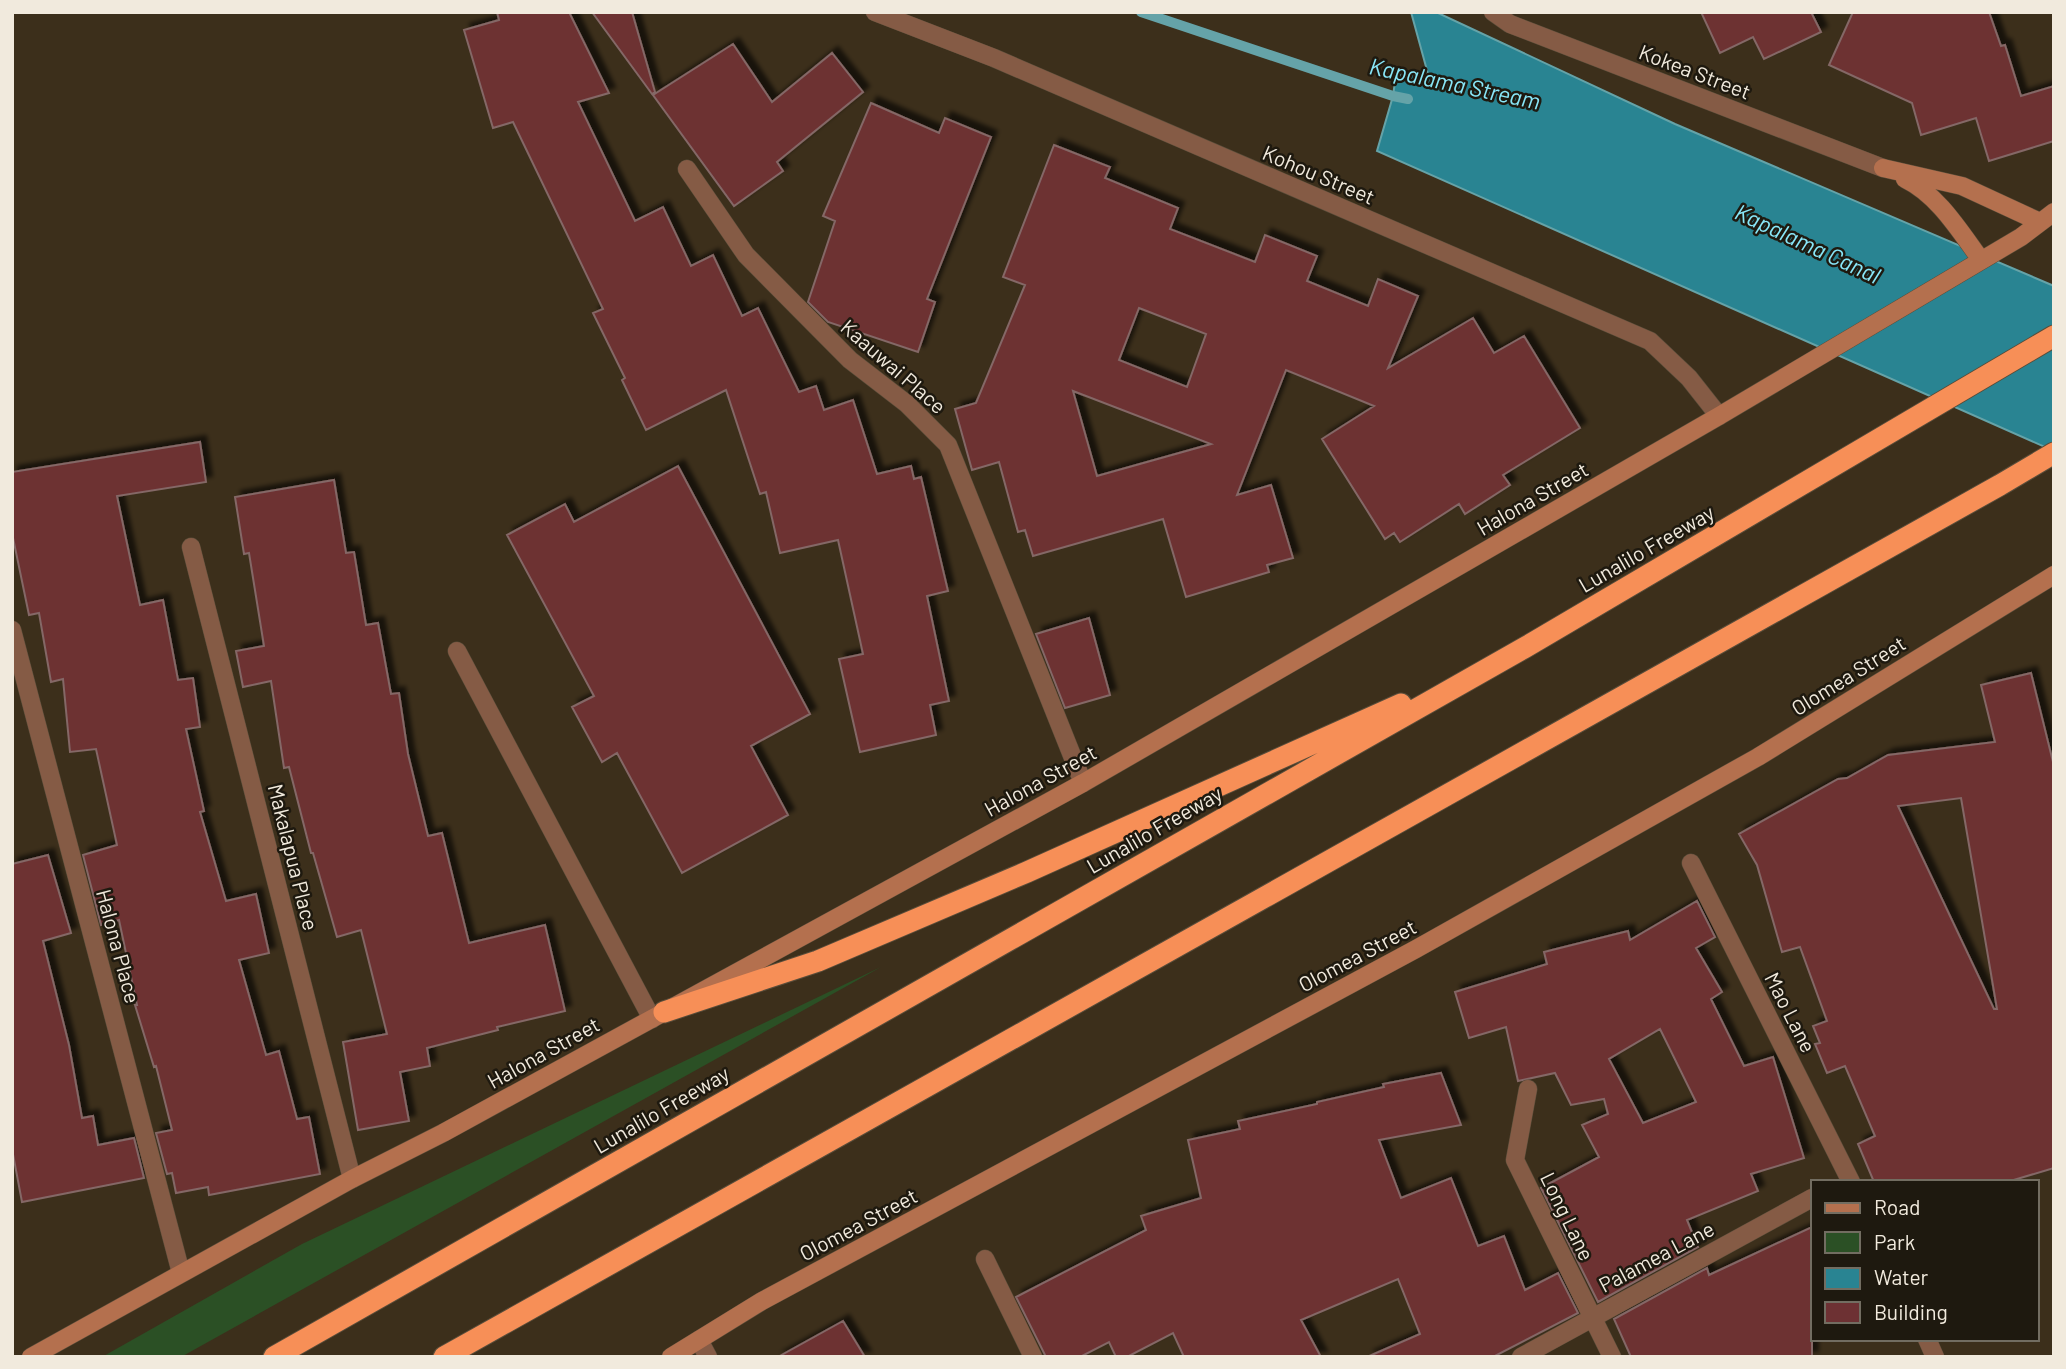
<svg xmlns="http://www.w3.org/2000/svg" width="2066" height="1369" viewBox="0 0 2066 1369" font-family="Barlow,sans-serif">
  <style>
    .green { fill: #2b5025 }
    .water { fill: #298492; stroke: #65a3a8; stroke-width: 2 }
    .lines { fill: none; stroke-linecap: round; stroke-linejoin: round }
    .stream { stroke: #65a3a8; stroke-width: 10 }
    .building { fill: #6d3133; stroke: #846766; stroke-width: 2; fill-rule: evenodd; filter: url(#shadow) }
    .service-casing { stroke: #594d3a; stroke-width: 19 }
    .minor-casing { stroke: #594d3a; stroke-width: 19 }
    .tertiary-casing { stroke: #594d3a; stroke-width: 19 }
    .secondary-casing { stroke: #594d3a; stroke-width: 19 }
    .motorway-casing { stroke: #594d3a; stroke-width: 23 }
    .service { stroke: #855b45; stroke-width: 18 }
    .minor { stroke: #855b45; stroke-width: 18 }
    .tertiary { stroke: #855b45; stroke-width: 18 }
    .secondary { stroke: #b4704e; stroke-width: 18 }
    .motorway { stroke: #f78f57; stroke-width: 21 }
    .labels { text-anchor: middle; dominant-baseline: central; stroke-width: 5; stroke-linejoin: round; paint-order: stroke }
    .street-label { font-size: 21px; fill: #f1eadd; stroke: #1e190f }
    .water-label { font-size: 23px; font-style: italic; fill: #89e7f8; stroke: #1e190f }
  </style>
  <defs>
    <filter id="shadow"><feDropShadow dx="6" dy="-6" stdDeviation="2" flood-color="#0009"/></filter>
  </defs>
  <rect width="100%" height="100%" fill="#3c2f1b"/>
  <path class="green" d="M881,967L181,1357H102L302,1244Z"/>
  <path class="water" d="M1411,12H1436L1675,124L2054,286V451L1377,151L1393,96L1396,75L1428,74Z"/>
  <g class="lines">
    <path class="stream" d="M1141,12L1393,96L1408,99"/>
  </g>
  <path class="building" d="M497,12H569L609,93L578,102L635,221L663,207L691,266L713,255L742,316L758,308L799,392L816,386L824,410L853,400L877,474L911,466L914,479L921,477L948,591L927,596L949,701L930,705L936,735L860,752L839,659L863,654L838,540L780,553L766,492L760,494L726,390L646,430L622,380L625,378L593,313L603,309L513,122L493,128L464,30L499,20Z
    M592,12H632L655,92L652,94Z
    M1701,12H1811L1821,32L1764,59L1753,37L1720,53Z
    M1853,12H1989L2001,46L2005,45L2021,96L2054,86V141L1989,161L1976,118L1921,135L1912,103L1829,65Z
    M733,44L772,102L832,53L863,92L777,162L783,171L734,206L653,95Z
    M871,103L939,133L945,118L991,137L927,299L935,302L918,352L828,322L808,302L835,221L823,216Z
    M1054,145L1110,167L1105,178L1178,208L1170,229L1255,262L1265,235L1317,256L1307,281L1368,306L1378,279L1418,296L1388,368L1473,318L1494,353L1524,336L1580,428L1503,475L1510,485L1465,514L1459,504L1400,542L1394,533L1385,539L1322,439L1374,406L1286,370L1237,495L1271,485L1293,558L1267,565L1269,572L1186,597L1163,519L1033,556L1025,530L1018,532L999,462L972,470L955,409L976,403L1025,285L1003,277ZM1139,308L1206,334L1187,387L1119,360ZM1073,391L1211,444L1097,476Z
    M200,442L206,482L117,496L140,605L163,600L178,680L193,678L200,727L186,729L204,811L200,812L226,901L256,894L269,953L239,960L266,1055L279,1051L297,1119L309,1117L320,1174L209,1195L208,1187L176,1193L172,1173L167,1174L156,1133L172,1130L156,1066L154,1067L135,1005H137L119,920L101,925L83,855L117,845L96,749L70,752L63,679L51,682L39,613L29,615L12,533V472Z
    M678,466L810,714L751,746L788,815L682,873L617,753L602,762L572,707L594,696L507,535L565,504L574,522Z
    M334,480L346,553L354,552L366,625L378,623L391,694L399,693L408,754L428,836L442,833L469,943L545,925L565,1011L497,1027L498,1030L427,1048L430,1066L400,1072L409,1121L358,1130L343,1042L387,1034L361,930L337,937L313,853H311L289,767L284,768L271,681L243,687L236,651L264,646L249,553L244,554L235,497Z
    M1089,618L1110,695L1065,708L1036,634Z
    M2031,673L2054,766V1168L2007,1182H1874L1858,1144L1875,1136L1845,1066L1827,1073L1815,1044L1820,1043L1813,1026L1827,1021L1800,947L1782,952L1757,865L1739,834L1838,779L1847,778L1888,755L1995,742L1981,685ZM1961,798L1997,1009H1994L1898,806Z
    M48,855L71,933L43,941L69,1045L82,1118L93,1116L98,1145L134,1138L144,1178L22,1202L12,1149V864Z
    M1697,901L1715,937L1696,948L1722,992L1711,999L1744,1066L1773,1057L1804,1158L1751,1174L1758,1191L1687,1220L1698,1247L1598,1302L1541,1188L1599,1157L1582,1125L1608,1114L1604,1099L1571,1105L1555,1073L1518,1081L1506,1027L1469,1038L1455,992L1547,964L1544,952L1628,931L1630,940ZM1660,1029L1696,1102L1643,1123L1609,1059Z
    M1441,1073L1461,1125L1379,1140L1401,1198L1451,1178L1478,1246L1504,1236L1525,1290L1558,1273L1578,1313L1493,1357H1367L1420,1334L1398,1279L1301,1320L1321,1357H1184L1173,1333L1127,1357H1116L1109,1342L1080,1357H1046L1016,1297L1146,1230L1141,1216L1201,1198L1188,1140L1240,1129L1238,1121L1317,1104V1102L1384,1087L1383,1084Z
    M1812,1227V1357H1631L1614,1319L1707,1268L1709,1275Z
    M843,1321L865,1357H778Z"/>
  <g class="lines">
    <g class="service-casing">
      <path id="service" d="M457,651L652,1019
        M699,1340L708,1357"/>
    </g>
    <g class="minor-casing">
      <path id="minor" d="M875,12L994,58L1650,341L1689,378L1719,416
        M687,169L746,255L850,360L907,404L948,445L1083,783
        M191,547L352,1179
        M12,630L181,1273
        M1691,863L1851,1182
        M1528,1089L1515,1160L1612,1357
        M985,1259L1033,1357
        M1927,1339L1935,1357
        M1521,1357L1812,1198"/>
    </g>
    <g class="tertiary-casing">
      <path id="tertiary" d="M1493,12L1510,24L1883,168"/>
    </g>
    <g class="secondary-casing">
      <path id="secondary" d="M1883,168L1962,186L2040,222
        M1905,179C1938,195 1959,230 1981,260
        M31,1357L352,1179L443,1133L1083,783L1719,416L2021,237L2054,212
        M671,1357L762,1301L1416,949L1758,757L2054,575"/>
    </g>
    <g class="motorway-casing">
      <path id="motorway" d="M664,1012L818,961L1027,872L1401,704
        M274,1357L1524,648L2054,336
        M444,1357L2000,485L2054,453"/>
    </g>
    <use href="#service" class="service"/>
    <use href="#minor" class="minor"/>
    <use href="#tertiary" class="tertiary"/>
    <use href="#secondary" class="secondary"/>
    <use href="#motorway" class="motorway"/>
  </g>
  <g class="labels">
    <g class="street-label">
      <text transform="translate(1695 71) rotate(21)">Kokea Street</text>
      <text transform="translate(1319 174) rotate(23)">Kohou Street</text>
      <text transform="translate(894 366) rotate(41)">Kaauwai Place</text>
      <text transform="translate(1532 498) rotate(-30)">Halona Street</text>
      <text transform="translate(1646 548) rotate(-30)">Lunalilo Freeway</text>
      <text transform="translate(1848 675) rotate(-32)">Olomea Street</text>
      <text transform="translate(1040 780) rotate(-29)">Halona Street</text>
      <text transform="translate(1154 829) rotate(-30)">Lunalilo Freeway</text>
      <text transform="translate(294 857) rotate(76)">Makalapua Place</text>
      <text transform="translate(119 946) rotate(75)">Halona Place</text>
      <text transform="translate(1357 955) rotate(-28)">Olomea Street</text>
      <text transform="translate(1791 1012) rotate(63)">Mao Lane</text>
      <text transform="translate(543 1052) rotate(-29)">Halona Street</text>
      <text transform="translate(661 1109) rotate(-30)">Lunalilo Freeway</text>
      <text transform="translate(1568 1216) rotate(64)">Long Lane</text>
      <text transform="translate(858 1224) rotate(-28)">Olomea Street</text>
      <text transform="translate(1656 1256) rotate(-28)">Palamea Lane</text>
    </g>
    <g class="water-label">
      <text transform="translate(1455 83) rotate(12)">Kapalama Stream</text>
      <text transform="translate(1808 243) rotate(25)">Kapalama Canal</text>
    </g>
  </g>
  <rect width="2066" height="1369" fill="none" stroke="#f1eadd" stroke-width="28"/>
  <rect x="1811" y="1180" width="228" height="161" fill="#1e190f" stroke="#726d61" stroke-width="2"/>
  <rect x="1825" y="1203" width="35" height="10" fill="#b4704e" stroke="#726d61" stroke-width="2"/>
  <text x="1874" y="1215" font-size="21" fill="#f1eadd">Road</text>
  <rect x="1825" y="1232" width="35" height="21" fill="#2b5025" stroke="#726d61" stroke-width="2"/>
  <text x="1874" y="1250" font-size="21" fill="#f1eadd">Park</text>
  <rect x="1825" y="1268" width="35" height="21" fill="#298492" stroke="#726d61" stroke-width="2"/>
  <text x="1874" y="1285" font-size="21" fill="#f1eadd">Water</text>
  <rect x="1825" y="1302" width="35" height="21" fill="#6d3133" stroke="#726d61" stroke-width="2"/>
  <text x="1874" y="1320" font-size="21" fill="#f1eadd">Building</text>
</svg>
